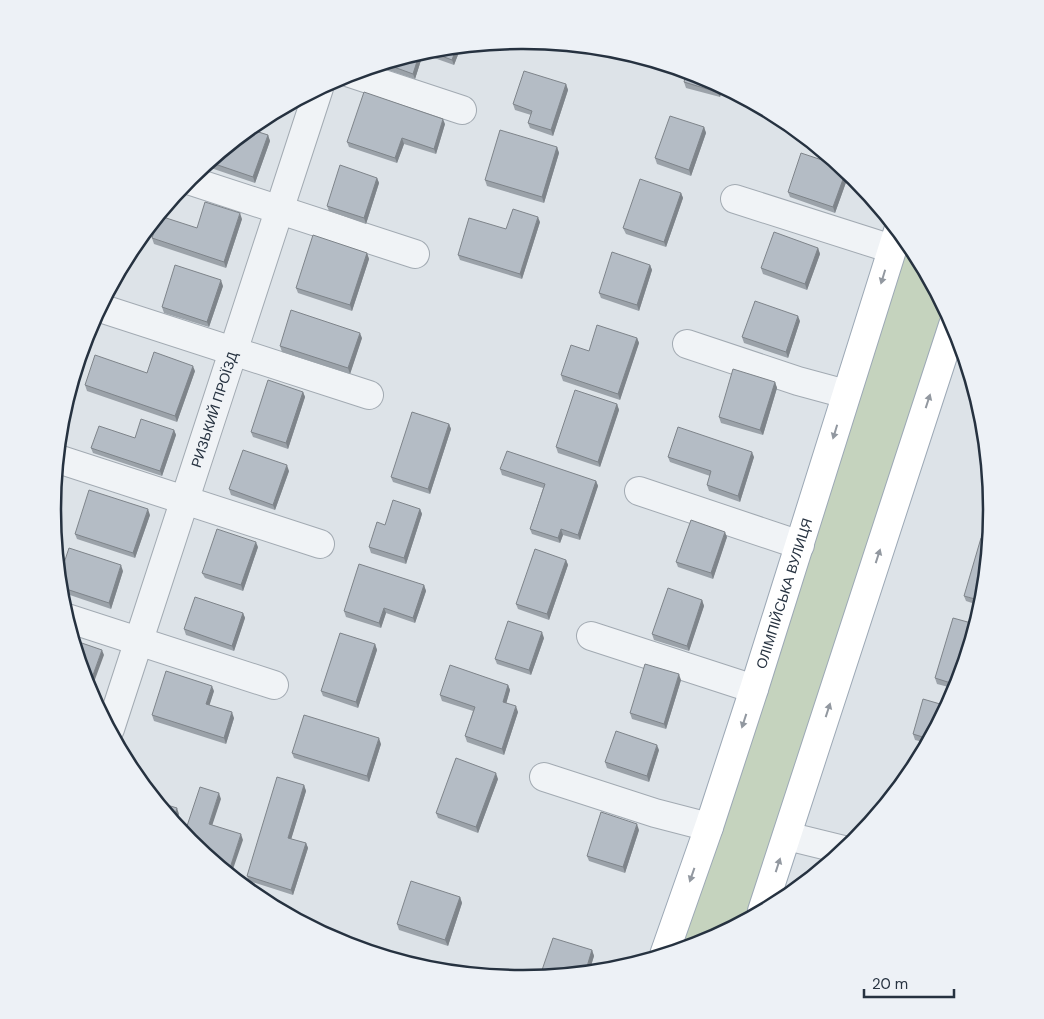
<svg xmlns="http://www.w3.org/2000/svg" width="1044" height="1019" viewBox="0 0 1044 1019" font-family="'DM Sans',sans-serif">
  <style>
    .green { fill: #c5d3be }
    .lines { fill: none; stroke-linecap: round; stroke-linejoin: round }
    .minor-casing { stroke: #a2aab2; stroke-width: 30 }
    .major-casing { stroke: #9ca8b5; stroke-width: 30 }
    .minor { stroke: #f0f3f6; stroke-width: 28 }
    .major { stroke: #fff; stroke-width: 28 }
    .wall { fill: #9ba2a9 }
    .shaded-wall { fill: #7e848a }
    .building { fill: #b4bcc5; stroke: #7e848a }
    .oneway { fill: #9298a0 }
    .labels { text-anchor: middle; dominant-baseline: central; stroke-width: 4; stroke-linejoin: round; paint-order: stroke }
    .street-label { font-size: 14px; fill: #263240; stroke: #edf1f6 }
    .rim { fill: none; stroke: #263240; stroke-width: 2.5 }
  </style>
  <rect width="100%" height="100%" fill="#dde3e8"/>
  <path class="green" d="M898,231L913,249L951,322L760,912L701,943L663,955Z"/>
  <g class="lines">
    <g class="minor-casing">
      <g id="minor">
        <path d="M350,73L462,110"/>
        <path d="M188,180L415,254"/>
        <path d="M735,199L892,249"/>
        <path d="M100,308L369,395"/>
        <path d="M687,344L798,381L846,394"/>
        <path d="M58,459L320,544"/>
        <path d="M639,491L800,545"/>
        <path d="M67,618L274,685"/>
        <path d="M591,636L754,689"/>
        <path id="s1" d="M110,729L319,88"/>
        <path d="M544,777L655,813L709,827"/>
        <path d="M787,836L844,850"/>
      </g>
    </g>
    <g class="major-casing">
      <g id="major">
        <path d="M762,911L953,325"/>
        <path id="s2" d="M664,955L709,827L754,689L898,231"/>
      </g>
    </g>
    <use href="#minor" class="minor"/>
    <use href="#major" class="major"/>
  </g>
  <path class="wall" d="M558,44L577,45L576,49Z
    M461,47L454,65L423,54L415,79L376,66L431,49Z
    M702,76L723,87L720,97L686,88L684,82Z
    M566,84L568,90L553,136L530,128L528,123L531,115L515,110L513,104Z
    M445,124L436,154L404,144L397,163L349,147L347,142Z
    M704,127L706,133L691,176L657,164L655,158Z
    M249,129L268,135L270,141L255,183L205,166Z
    M557,147L559,153L544,203L487,186L485,180Z
    M849,174L835,213L790,197L788,192Z
    M377,178L379,183L366,224L329,211L327,206Z
    M681,193L683,198L666,247L626,234L623,228Z
    M242,219L226,268L154,244L152,238L197,228Z
    M540,222L522,279L460,260L458,255L506,229Z
    M818,248L820,254L807,290L763,274L761,268Z
    M367,253L369,259L352,311L298,293L296,288Z
    M650,265L652,270L639,311L601,298L599,293Z
    M223,286L209,327L164,313L162,307Z
    M800,321L788,358L744,343L742,337Z
    M362,338L350,374L282,352L280,346Z
    M637,338L639,343L620,400L563,381L561,375L589,351Z
    M195,371L177,422L87,391L85,385L147,373Z
    M775,382L777,388L763,435L721,423L719,417Z
    M303,392L305,397L288,449L253,437L251,432Z
    M617,404L619,410L600,467L558,453L556,447Z
    M449,424L451,429L430,494L393,482L391,477Z
    M174,430L176,435L162,476L93,453L91,448L135,438Z
    M668,457H754L740,502L709,491L707,485L710,476L670,462Z
    M500,469L596,481L598,486L580,540L563,535L560,543L532,534L530,529L543,488L502,475Z
    M289,471L275,510L231,495L229,489Z
    M420,509L422,514L406,564L371,553L369,547L385,525Z
    M150,515L135,558L77,539L75,534Z
    M727,537L713,579L678,567L676,562Z
    M258,547L243,591L205,578L202,573Z
    M566,560L568,565L549,620L518,609L516,604Z
    M123,571L111,609L61,592L59,578Z
    M424,585L426,591L415,623L386,613L381,628L346,617L344,611Z
    M964,596L982,601L981,606L966,601Z
    M702,600L704,606L689,651L654,640L652,634Z
    M243,613L245,618L234,651L186,635L184,629Z
    M975,624L956,689L937,684L935,678Z
    M544,638L531,675L497,664L495,659Z
    M375,644L377,650L358,708L323,696L321,691Z
    M681,680L666,729L632,719L630,713Z
    M508,685L510,690L506,703L518,712L504,755L467,742L465,736L473,711L442,701L440,695Z
    M214,691L209,705L234,718L226,744L154,721L152,715Z
    M947,706L927,743L915,740L913,734Z
    M381,744L369,782L294,758L292,753Z
    M659,750L649,782L607,768L605,762Z
    M498,779L478,833L438,818L436,813Z
    M304,785L306,791L291,839L306,843L308,848L293,895L249,881L247,876Z
    M639,830L625,873L589,861L587,856Z
    M460,897L462,903L448,946L399,930L397,924Z
    M592,950L594,956L589,972L549,976L544,975L542,970Z"/>
  <path class="shaded-wall" d="M457,46H461V47L454,65L452,60Z
    M422,51L423,54L415,79L413,74L420,52Z
    M566,84L568,90L553,136L551,130Z
    M719,85L723,87L720,97L717,92Z
    M443,119L445,124L436,154L434,149Z
    M704,127L706,133L691,176L689,170Z
    M268,135L270,141L255,183L253,177Z
    M402,138L404,144L397,163L395,158Z
    M557,147L559,153L544,203L542,197Z
    M846,171L849,174L835,213L833,207Z
    M377,178L379,183L366,224L364,218Z
    M681,193L683,198L666,247L664,242Z
    M240,213L242,219L226,268L224,262Z
    M538,217L540,222L522,279L520,274Z
    M818,248L820,254L807,290L805,284Z
    M367,253L369,259L352,311L350,305Z
    M650,265L652,270L639,311L637,305Z
    M221,280L223,286L209,327L207,322Z
    M798,316L800,321L788,358L786,352Z
    M360,333L362,338L350,374L348,368Z
    M637,338L639,343L620,400L618,394Z
    M193,366L195,371L177,422L175,416Z
    M775,382L777,388L763,435L760,430Z
    M303,392L305,397L288,449L286,443Z
    M617,404L619,410L600,467L598,462Z
    M449,424L451,429L430,494L428,489Z
    M174,430L176,435L162,476L160,471Z
    M752,452L754,457L740,502L738,496Z
    M287,465L289,471L275,510L273,505Z
    M596,481L598,486L580,540L578,535Z
    M148,509L150,515L135,558L133,553Z
    M420,509L422,514L406,564L404,558Z
    M561,529L563,535L560,543L558,538Z
    M725,532L727,537L713,579L711,573Z
    M256,542L258,547L243,591L241,585Z
    M566,560L568,565L549,620L547,614Z
    M121,565L123,571L111,609L109,603Z
    M424,585L426,591L415,623L413,618Z
    M702,600L704,606L689,651L687,646Z
    M384,608L386,613L381,628L379,623Z
    M243,613L245,618L234,651L232,646Z
    M542,632L544,638L531,675L529,670Z
    M375,644L377,650L358,708L356,702Z
    M102,650L104,655L90,693L88,689Z
    M679,674L681,680L666,729L664,724Z
    M508,685L510,690L505,708L503,702Z
    M212,686L214,691L208,710L206,704Z
    M516,706L518,712L504,755L502,749Z
    M232,712L234,718L226,744L224,738Z
    M379,738L381,744L369,782L367,776Z
    M657,745L659,750L649,782L647,776Z
    M496,773L498,779L478,833L476,827Z
    M304,785L306,791L290,843L288,838Z
    M219,793L221,799L211,829L209,824Z
    M177,808L179,814L176,824L173,821Z
    M637,824L639,830L625,873L623,867Z
    M241,834L243,840L231,875L229,871Z
    M306,843L308,848L293,895L291,890Z
    M460,897L462,903L448,946L445,940Z
    M592,950L594,956L589,972L585,973Z"/>
  <path class="building" d="M457,46L452,60L426,50L431,49Z
    M420,52L413,74L383,63Z
    M524,71L566,84L551,130L528,123L532,111L513,104Z
    M687,71L702,76L719,85L717,92L684,82Z
    M364,92L443,119L434,149L402,138L395,158L347,142Z
    M670,116L704,127L689,170L655,158Z
    M249,129L268,135L253,177L209,162Z
    M500,130L557,147L542,197L485,180Z
    M801,153L840,166L846,171L833,207L788,192Z
    M340,165L377,178L364,218L327,206Z
    M640,179L681,193L664,242L623,228Z
    M205,202L240,213L224,262L152,238L160,216L197,228Z
    M513,209L538,217L520,274L458,255L469,218L506,229Z
    M774,232L818,248L805,284L761,268Z
    M313,235L367,253L350,305L296,288Z
    M612,252L650,265L637,305L599,293Z
    M175,265L221,280L207,322L162,307Z
    M755,301L798,316L786,352L742,337Z
    M291,310L360,333L348,368L280,346Z
    M597,325L637,338L618,394L561,375L571,345L589,351Z
    M154,352L193,366L175,416L85,385L95,355L147,373Z
    M733,369L775,382L760,430L719,417Z
    M268,380L303,392L286,443L251,432Z
    M575,390L617,404L598,462L556,447Z
    M412,412L449,424L428,489L391,477Z
    M141,419L174,430L160,471L91,448L99,426L135,438Z
    M678,427L752,452L738,496L707,485L711,471L668,457Z
    M243,450L287,465L273,505L229,489Z
    M507,451L596,481L578,535L561,529L558,538L530,529L545,484L500,469Z
    M89,490L148,509L133,553L75,534Z
    M393,500L420,509L404,558L369,547L377,522L385,525Z
    M691,520L725,532L711,573L676,562Z
    M217,529L256,542L241,585L202,573Z
    M981,538L988,540L982,601L964,596Z
    M69,548L121,565L109,603L60,587L59,578Z
    M535,549L566,560L547,614L516,604Z
    M359,564L424,585L413,618L384,608L379,623L344,611Z
    M668,588L702,600L687,646L652,634Z
    M195,597L243,613L232,646L184,629Z
    M953,618L975,624L957,685L935,678Z
    M508,621L542,632L529,670L495,659Z
    M340,633L375,644L356,702L321,691Z
    M73,640L102,650L88,689Z
    M645,664L679,674L664,724L630,713Z
    M450,665L508,685L503,702L516,706L502,749L465,736L475,707L440,695Z
    M166,671L212,686L206,704L232,712L224,738L152,715Z
    M923,699L947,706L929,739L913,734Z
    M304,715L379,738L367,776L292,753Z
    M616,731L657,745L647,776L605,762Z
    M456,758L496,773L476,827L436,813Z
    M899,775L906,778L895,792Z
    M277,777L304,785L288,838L306,843L291,890L247,876Z
    M200,787L219,793L209,824L241,834L229,871L224,870L190,841L184,835Z
    M157,802L177,808L173,821Z
    M601,812L637,824L623,867L587,856Z
    M411,881L460,897L445,940L397,924Z
    M553,938L592,950L585,973L560,975L542,970Z"/>
  <defs><path id="oneway-solid" d="M-6-.8H1V-3.2L6.5 0L1 3.2V.8H-6Z" transform="scale(1.25)"/></defs>
  <g class="oneway">
    <use href="#oneway-solid" transform="translate(883 277) rotate(107)"/>
    <use href="#oneway-solid" transform="translate(928 401) rotate(-72)"/>
    <use href="#oneway-solid" transform="translate(835 432) rotate(107)"/>
    <use href="#oneway-solid" transform="translate(878 556) rotate(-72)"/>
    <use href="#oneway-solid" transform="translate(828 710) rotate(-72)"/>
    <use href="#oneway-solid" transform="translate(744 721) rotate(108)"/>
    <use href="#oneway-solid" transform="translate(778 865) rotate(-72)"/>
    <use href="#oneway-solid" transform="translate(692 875) rotate(109)"/>
  </g>
  <g class="labels">
    <g class="street-label">
      <text stroke="none"><textPath href="#s1" startOffset="336">РИЗЬКИЙ ПРОЇЗД</textPath></text>
      <text stroke="none"><textPath href="#s2" startOffset="381">ОЛІМПІЙСЬКА ВУЛИЦЯ</textPath></text>
    </g>
  </g>
  <path d="M0 0H1044V1019H0ZM521 49H523A460 460 0 0 1 983 509V510A460 460 0 0 1 523 970H521A460 460 0 0 1 61 510V509A460 460 0 0 1 521 49Z" fill="#edf1f6" fill-rule="evenodd"/>
  <path class="rim" d="M521 49H523A460 460 0 0 1 983 509V510A460 460 0 0 1 523 970H521A460 460 0 0 1 61 510V509A460 460 0 0 1 521 49Z"/>
  <path d="M864 989v8h90v-8" fill="none" stroke="#263240" stroke-width="2.5"/>
  <text x="872" y="989" font-size="15" fill="#263240" stroke="#edf1f6" stroke-width="4" paint-order="stroke">20 m</text>
</svg>
